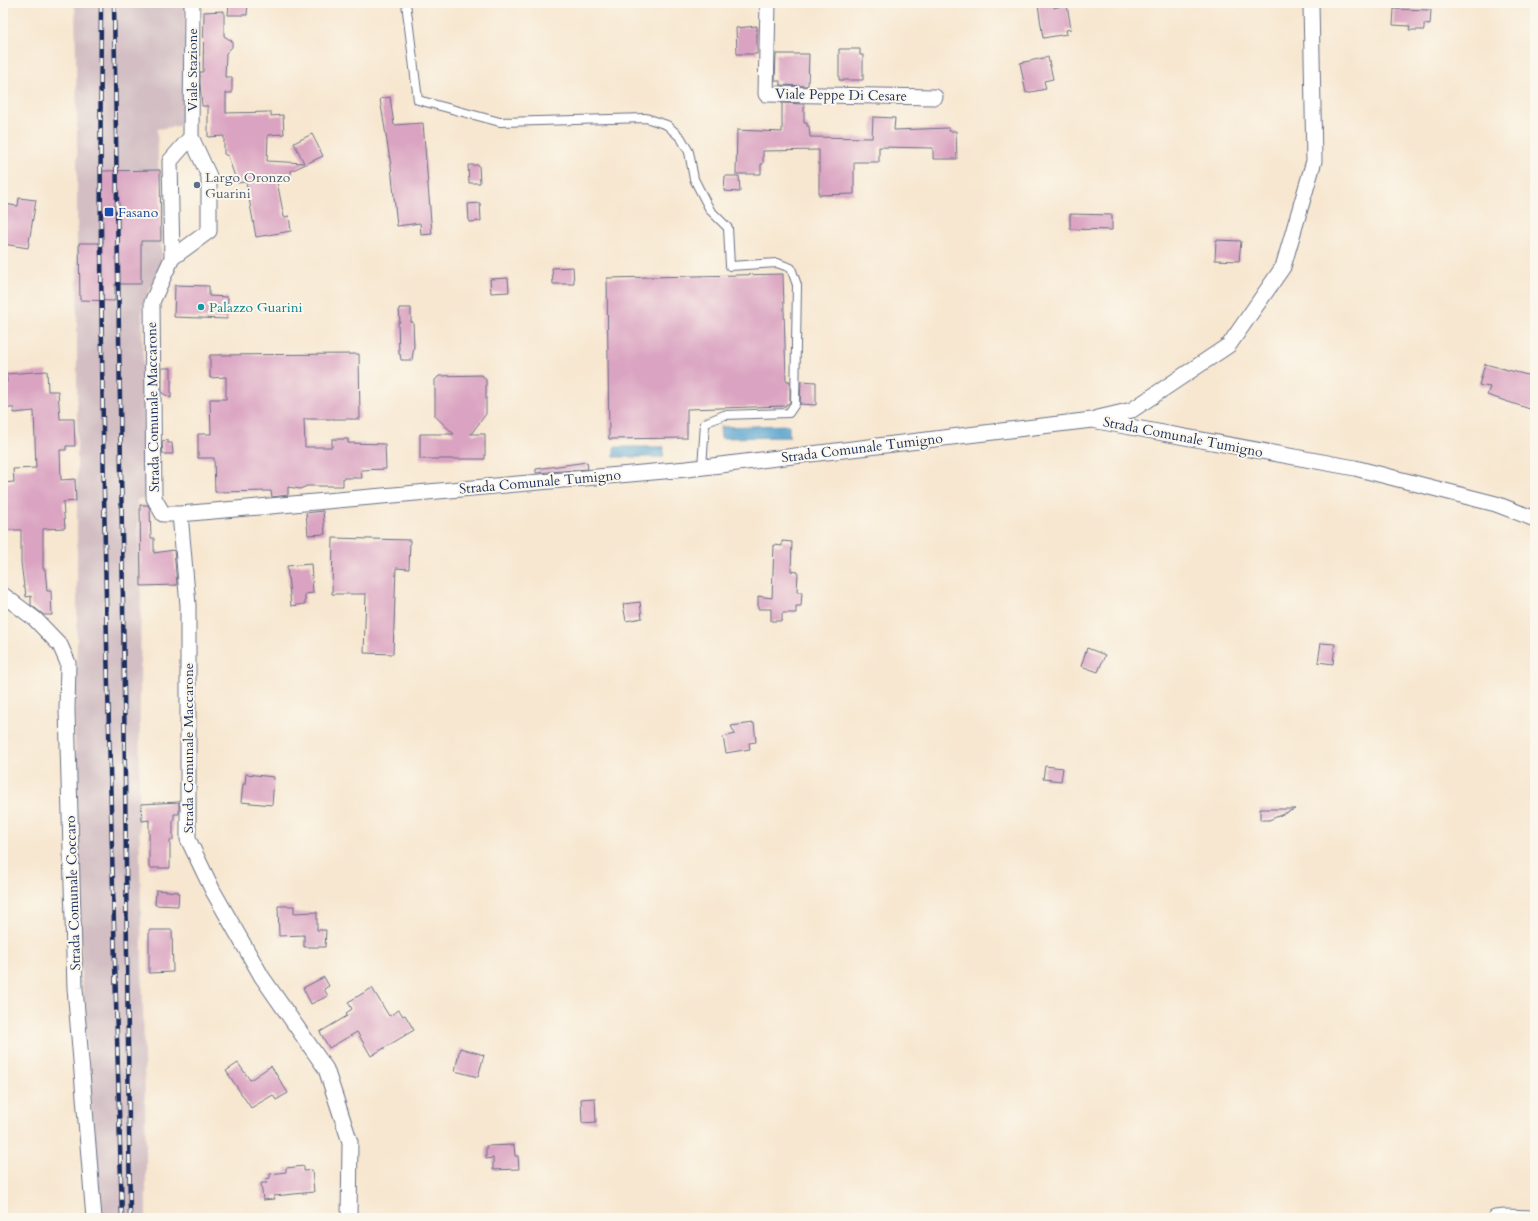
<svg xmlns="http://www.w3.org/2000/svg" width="1538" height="1221" viewBox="0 0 1538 1221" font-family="Cardo,serif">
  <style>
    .industrial { fill: #d2bec3 }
    .water { fill: #54a2cd; stroke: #386896 }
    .building { fill: #daa3c1 }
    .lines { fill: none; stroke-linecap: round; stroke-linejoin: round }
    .service-casing { stroke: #686f86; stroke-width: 10 }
    .minor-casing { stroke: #686f86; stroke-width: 17 }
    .service { stroke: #fff; stroke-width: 8 }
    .minor { stroke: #fff; stroke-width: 15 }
    .rail-casing { stroke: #1b2f5e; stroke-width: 4.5 }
    .rail { stroke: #fbf7ec; stroke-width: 3; stroke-dasharray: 9; stroke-linecap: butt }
    .service-dot { fill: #5c6f8a; stroke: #fbf7ec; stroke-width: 1.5 }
    .transit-dot { fill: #1a4fb4; stroke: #fbf7ec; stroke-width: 1.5 }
    .culture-dot { fill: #0f9aa8; stroke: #fbf7ec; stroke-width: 1.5 }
    .labels { text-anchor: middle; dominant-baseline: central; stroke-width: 4; stroke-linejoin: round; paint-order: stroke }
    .street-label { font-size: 14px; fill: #1b2f5e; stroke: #fbf7ec }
    .service-label { font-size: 14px; fill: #4e5e75; stroke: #fbf7ec; text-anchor: start }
    .transit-label { font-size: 14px; fill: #164399; stroke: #fbf7ec; text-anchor: start }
    .culture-label { font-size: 14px; fill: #0d838f; stroke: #fbf7ec; text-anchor: start }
  </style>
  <rect width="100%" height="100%" fill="#fbf7ec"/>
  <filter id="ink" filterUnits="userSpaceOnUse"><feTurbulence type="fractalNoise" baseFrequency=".025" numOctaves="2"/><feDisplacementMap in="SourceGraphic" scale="8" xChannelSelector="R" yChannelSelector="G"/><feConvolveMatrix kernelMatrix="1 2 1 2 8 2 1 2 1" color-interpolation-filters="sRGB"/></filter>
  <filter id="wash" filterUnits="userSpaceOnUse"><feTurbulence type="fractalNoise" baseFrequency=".012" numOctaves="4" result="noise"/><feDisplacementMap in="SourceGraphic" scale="16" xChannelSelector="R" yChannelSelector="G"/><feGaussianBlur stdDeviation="0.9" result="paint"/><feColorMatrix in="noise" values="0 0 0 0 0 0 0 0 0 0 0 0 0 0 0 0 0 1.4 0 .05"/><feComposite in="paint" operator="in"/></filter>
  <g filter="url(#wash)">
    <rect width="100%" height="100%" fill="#f7e7d0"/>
    <path class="industrial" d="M75,3H185V125L157,129L162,263L142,307L146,498L137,500L141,584L139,812L146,1152V1218H100L81,968L74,698L77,645V122Z"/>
    <path class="water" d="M789,425V437L721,438L720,427Z
      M614,447H664L663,457H614Z"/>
    <g id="blocks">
      <path class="building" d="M229,3H248L247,15H228Z
        M1053,3L1054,8L1067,5L1071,29L1066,30L1067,34L1043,38L1038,5Z
        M1394,9L1431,10L1430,25L1424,24V30H1409L1410,26L1393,25Z
        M224,11V36L232,41V47L226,53L225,77H232V93H226V113L271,112V116L283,115L284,134L268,135L267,161L304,163L294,143L312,134L323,156L291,171V178L276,176L284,217L289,216L291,231L256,237L246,182L237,183L228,156L224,154V136L208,137V106H202L200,83V72H203L204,12Z
        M757,26V54H737L736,28Z
        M839,49H860V55H863V80H839Z
        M776,54H809L808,86L780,85V81H775Z
        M1048,57L1053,79L1044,81L1046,89L1026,93L1020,63Z
        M390,97L394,125L423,123L432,234L421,235L420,223L397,226L391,166L380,99Z
        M782,103L804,104V123H807V126H809L810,137L872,138L873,117L895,118L894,130L949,128V131H956L957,159H933V148L879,147V162H854V194L819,195V150L763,151V164H761V174H736L737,130L782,132Z
        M468,165H479L480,183H469Z
        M160,170L161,241H141V284H115V301L80,300L79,243H103L102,171Z
        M725,176H739L740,192L724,191Z
        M19,198L36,200L28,248L3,244V204L18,206Z
        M480,203L481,221L469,222L468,204Z
        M1070,214L1112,215V230L1070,229Z
        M1216,240L1241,241L1239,261L1215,260Z
        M573,267L574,284H553L552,268Z
        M783,274L786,381H790V402L788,404H786V406L687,409V438L609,439L607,278Z
        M508,278L509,292L491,293L490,279Z
        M175,285L209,286V296L228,297L227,319L174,317Z
        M399,308H411V322H413L414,346L412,360H401L400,354H399L398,322H400Z
        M359,354L360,419H304L305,447H332V439H348V443L385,444L386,469L361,470L362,478H343V486H307L300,489L288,487V495L272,497L271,491L215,492L214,458H198V434H211L210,399H226V377L210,378V355Z
        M1485,364L1535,377V400L1533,410L1487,395L1490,387L1479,385Z
        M162,368H171V398L162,393Z
        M47,371L48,391H58L60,419H74L75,446H66V450H60L61,480L75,479L76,501L63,502L65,528L43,529V569H45L47,591H51L52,615H44L31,605V596L26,597L25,587H24L21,562V530H6L3,483L14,482L13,469L36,468L34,411L14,413V408H7V404H3V382H7L6,374Z
        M482,375L486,380V414L471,434H485V459H420V434H454L435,416V380L439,376Z
        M801,381L816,382V405L800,404Z
        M168,440V443H172L173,454H163L162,441Z
        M587,462L588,469L536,473V469Z
        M140,505H148L150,509L151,538H154V553L174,550L177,585L141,586Z
        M323,511L325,534L308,535L306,513Z
        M333,538L410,540L409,569L396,568L393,654L364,653L366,594H332Z
        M782,541L792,542L791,571L798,572L797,592H802L801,606H796V613H782V621H771V609H758V596L772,598L774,545L782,546Z
        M311,564L313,593L305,594V604L291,606L287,566Z
        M640,602L642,618L626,621L623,604Z
        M1321,643L1335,644L1333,664L1318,662Z
        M1087,648L1105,655L1098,672L1081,666Z
        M754,723L756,742L749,743L750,749L726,753L723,737L735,734L731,726Z
        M1045,766L1063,768L1061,781L1043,779Z
        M246,774L274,777L272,805L241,802L243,784H245Z
        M179,802V814H174V820H173V840H170V868H149V820L142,821L141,804Z
        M1260,809H1295L1269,820H1260Z
        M156,890L179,892L178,906L155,905Z
        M278,906H294V913L317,912V930H326L325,947H304V935L279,936Z
        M149,930H172L173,972L149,973Z
        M324,977L329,986L324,989L328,996L311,1004L303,988Z
        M372,988L389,1016L399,1010L403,1016L405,1015L414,1030L371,1056L357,1032L329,1048L320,1032L347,1016L346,1013L352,1009L348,1002Z
        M460,1048L484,1055L478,1077L455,1071Z
        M238,1063L250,1080L271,1066L288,1093L276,1100L273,1095L251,1108L226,1071Z
        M595,1098L596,1122L582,1123L581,1099Z
        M514,1145L515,1156H518L519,1169L493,1170V1158L486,1159V1146Z
        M304,1166V1171L312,1170L314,1192L274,1196L275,1199L263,1200L261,1183H267L266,1179L270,1178V1174L286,1172V1168Z"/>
    </g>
  </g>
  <g filter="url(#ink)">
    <use href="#blocks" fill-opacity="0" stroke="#686f86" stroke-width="1"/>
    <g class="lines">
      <g class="service-casing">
        <path id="service" d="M406,3L418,100L500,122L646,118L667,125L681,138L689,152L694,179L710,210L728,228L730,266L777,263L791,268L797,285L795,404L789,413L724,415L705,423L702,468"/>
      </g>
      <g class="minor-casing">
        <path id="minor" d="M768,3L766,94L935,97
          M191,137L192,3
          M172,258L209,231V176L191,137L170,161L172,258L152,302L154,498L163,514H180L188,605V839L213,891L262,977L326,1069L350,1142L349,1218
          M1098,418L1132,410L1229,345L1283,267L1314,161L1311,3
          M180,514L687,469L1092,420L1355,468L1496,504L1535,519
          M3,595L35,619L60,645L68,663L67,710L75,988L94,1218
          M1495,1218L1505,1217L1532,1218"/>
      </g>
      <use href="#service" class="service"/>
      <use href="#minor" class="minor"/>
      <g class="rail-casing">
        <path id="rail" d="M101,3C98,408 111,813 122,1218
          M114,3L123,602L130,1218"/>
      </g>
      <use href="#rail" class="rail"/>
    </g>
  </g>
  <circle class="service-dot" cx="197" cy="185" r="4"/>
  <rect class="transit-dot" x="104" y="207" width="10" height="10" rx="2"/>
  <circle class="culture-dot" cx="201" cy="307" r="4"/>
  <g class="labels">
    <g class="street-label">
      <text transform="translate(192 70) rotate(-90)">Viale Stazione</text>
      <text transform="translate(841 95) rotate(1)">Viale Peppe Di Cesare</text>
      <text transform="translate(153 407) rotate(-91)">Strada Comunale Maccarone</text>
      <text transform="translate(1183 437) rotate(11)">Strada Comunale Tumigno</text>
      <text transform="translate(862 448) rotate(-7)">Strada Comunale Tumigno</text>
      <text transform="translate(540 482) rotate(-5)">Strada Comunale Tumigno</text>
      <text transform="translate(188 748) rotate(-90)">Strada Comunale Maccarone</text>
      <text transform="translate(73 893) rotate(-92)">Strada Comunale Coccaro</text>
    </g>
    <g class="service-label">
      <text x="205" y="177">Largo Oronzo<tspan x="205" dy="16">Guarini</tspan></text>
    </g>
    <g class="transit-label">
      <text x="118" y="212">Fasano</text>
    </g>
    <g class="culture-label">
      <text x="209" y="307">Palazzo Guarini</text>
    </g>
  </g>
  <rect width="1538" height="1221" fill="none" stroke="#fbf7ec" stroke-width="16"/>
</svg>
